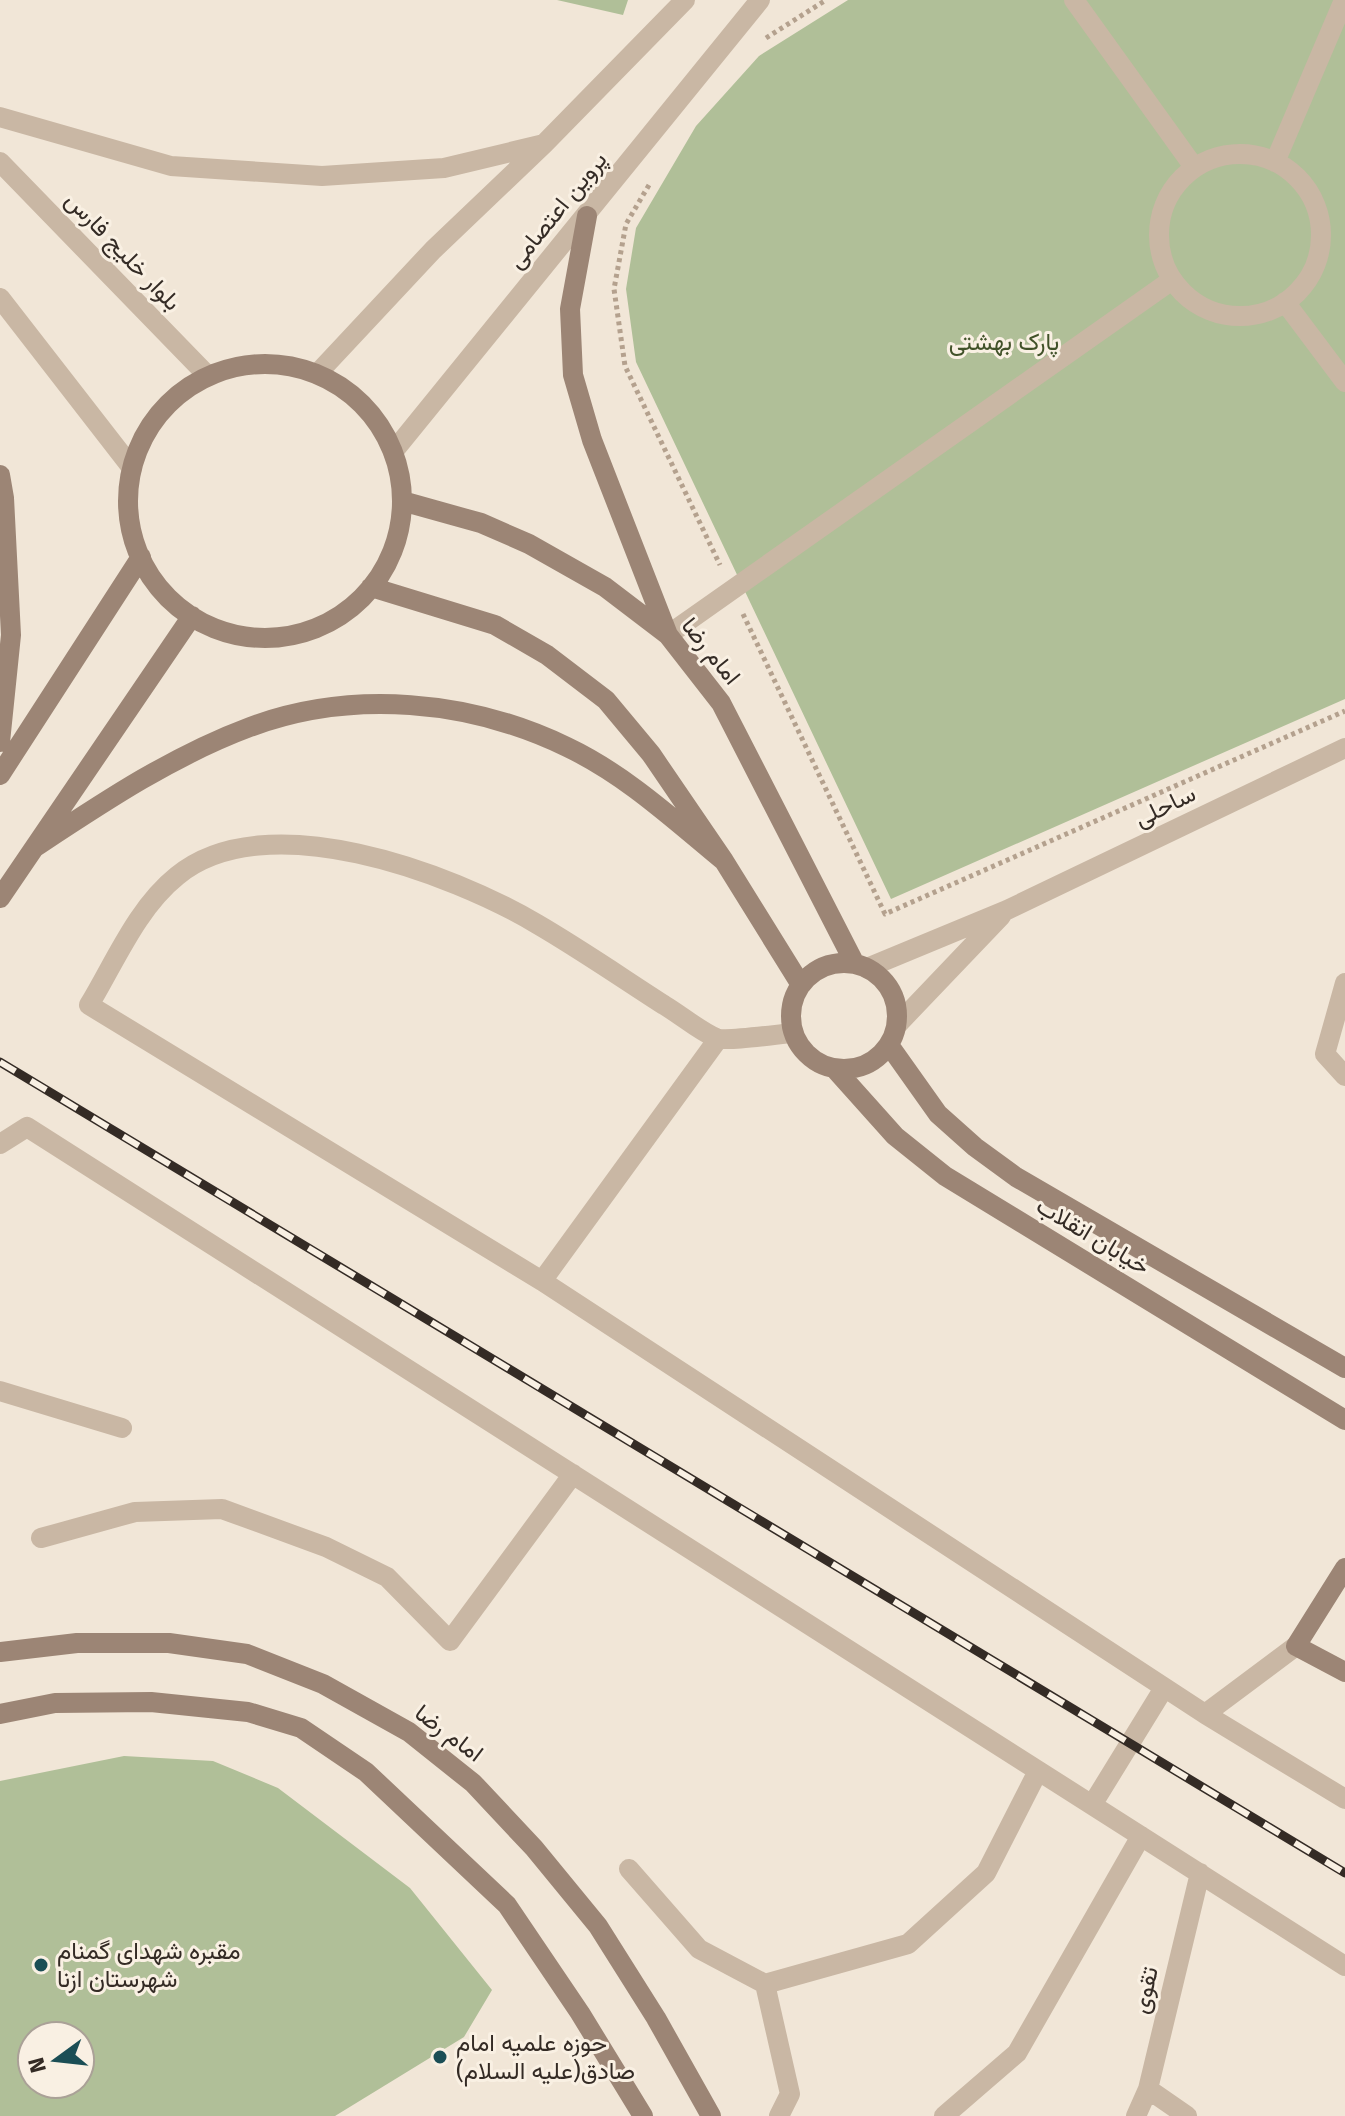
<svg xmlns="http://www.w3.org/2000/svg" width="1345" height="2116" viewBox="0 0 1345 2116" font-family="'Fira Sans',Vazirmatn,sans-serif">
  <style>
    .green { fill: #b0bf98; fill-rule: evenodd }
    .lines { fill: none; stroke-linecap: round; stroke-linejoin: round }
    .path { stroke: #b4a18e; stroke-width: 5; stroke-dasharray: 4 4; stroke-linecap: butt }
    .pedestrian { stroke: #c9b7a4; stroke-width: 20 }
    .minor { stroke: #c9b7a4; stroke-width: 20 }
    .tertiary { stroke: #c9b7a4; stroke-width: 20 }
    .secondary { stroke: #9c8575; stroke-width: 20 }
    .rail-casing { stroke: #342b25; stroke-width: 9 }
    .rail { stroke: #f9f0e3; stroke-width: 6; stroke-dasharray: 18; stroke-linecap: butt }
    .poi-dot { fill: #1b4e55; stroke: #f9f0e3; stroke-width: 3 }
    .labels { text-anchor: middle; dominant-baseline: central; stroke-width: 6; stroke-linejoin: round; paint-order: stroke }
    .street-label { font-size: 24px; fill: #342b25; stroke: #f9f0e3 }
    .park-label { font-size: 24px; fill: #415229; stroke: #f9f0e3 }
    .poi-label { font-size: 24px; fill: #342b25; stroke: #f9f0e3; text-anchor: start }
  </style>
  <rect width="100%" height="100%" fill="#f1e6d7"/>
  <path class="green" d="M557,0H628L623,15Z
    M848,0H1345V699L891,899L636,362L626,289L636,228L696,126L759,56Z
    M124,1756L213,1761L278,1788L410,1888L492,1990L464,2037L335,2116H0V1781ZM32,2036H80V2084H32Z"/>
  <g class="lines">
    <path class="path" d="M766,38L826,0
      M649,185L626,224L614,289L625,366L720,565
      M743,614L885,914L1345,711"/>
    <path class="pedestrian" d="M1074,0L1194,167
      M1159 235a81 81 0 1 1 162 0a81 81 0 1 1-162 0Z
      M1275,162L1344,0
      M1285,302L1345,382
      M668,635L1172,280"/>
    <path class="minor" d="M867,968L1007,910L1345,748
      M1345,983L1325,1054L1345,1076
      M897,1025L1001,916
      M793,1033C779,1034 726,1042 716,1038C698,1030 681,1015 664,1005C622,978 580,949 537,924C451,873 265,803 177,876C137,908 115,962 89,1005L542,1281L1205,1714L1296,1646
      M0,1144L27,1127L1345,1966
      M542,1281L718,1039
      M0,1391L122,1428
      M41,1538L135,1512L222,1509L326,1547L387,1577L450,1641L573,1474
      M1205,1714L1345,1799
      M1092,1805L1164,1688
      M629,1869L699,1949L765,1984
      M1148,2089L1187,2116
      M779,2116L790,2094L765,1984L908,1944L986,1873L1038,1771
      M944,2116L1017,2053L1141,1836
      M1136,2116L1148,2089L1200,1873"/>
    <path class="tertiary" d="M0,117L171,166L322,176L444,168L544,144
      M0,162L208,376
      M0,298L132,468
      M317,374L433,250L544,144L685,0
      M393,452L760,0"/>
    <path class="secondary" d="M587,216L570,309L573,375L592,440L668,635
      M128 501a137 137 0 1 1 274 0a137 137 0 1 1-274 0Z
      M0,475L4,498L11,635L0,742
      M402,501L481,523L529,544L605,587L668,635L721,703L855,964
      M371,587L495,625L547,655L606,700L651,754L724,861L801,985
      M0,775L141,557
      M34,848C102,803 172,756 250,727C352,689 470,700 567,747C626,775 674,820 724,861
      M0,898L192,616
      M791 1016a53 53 0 1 1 106 0a53 53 0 1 1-106 0Z
      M889,1045L938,1114L975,1147L1016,1177L1345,1368
      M835,1069L895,1136L945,1176L1345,1420
      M1345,1568L1296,1646L1345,1672
      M0,1652L77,1643H169L247,1654L323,1684L409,1732L473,1783L534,1848L598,1926L656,2018L711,2116
      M0,1714L55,1703L151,1702L248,1712L301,1728L366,1772L507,1905L580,2013L643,2116"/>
    <g class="rail-casing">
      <path id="rail" d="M0,1062L1345,1873"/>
    </g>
    <use href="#rail" class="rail"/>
  </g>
  <g class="poi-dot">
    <circle cx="41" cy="1965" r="8"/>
    <circle cx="440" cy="2057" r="8"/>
  </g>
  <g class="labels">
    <g class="street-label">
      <text transform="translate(557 210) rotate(-51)">پروین اعتصامی</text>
      <text transform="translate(123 251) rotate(46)">بلوار خلیج فارس</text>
      <text transform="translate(711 651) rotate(51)">امام رضا</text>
      <text transform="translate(1165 806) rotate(-26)">ساحلی</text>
      <text transform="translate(1093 1236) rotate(31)">خیابان انقلاب</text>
      <text transform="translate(449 1733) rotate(37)">امام رضا</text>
      <text transform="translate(1145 1990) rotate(-77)">تقوی</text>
    </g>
    <g class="park-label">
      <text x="1004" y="342">پارک بهشتی</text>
    </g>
    <g class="poi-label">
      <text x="57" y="1951">مقبره شهدای گمنام<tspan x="57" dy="28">شهرستان ازنا</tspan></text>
      <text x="456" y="2043">حوزه علمیه امام<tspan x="456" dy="28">صادق(علیه السلام)</tspan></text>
    </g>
  </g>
  <g transform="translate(56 2060) rotate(255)"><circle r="38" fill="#f9f0e3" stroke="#aaa197" stroke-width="2"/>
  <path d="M0-6L14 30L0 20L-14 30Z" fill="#1b4e55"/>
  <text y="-12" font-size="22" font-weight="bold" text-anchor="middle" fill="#342b25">N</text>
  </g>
</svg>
